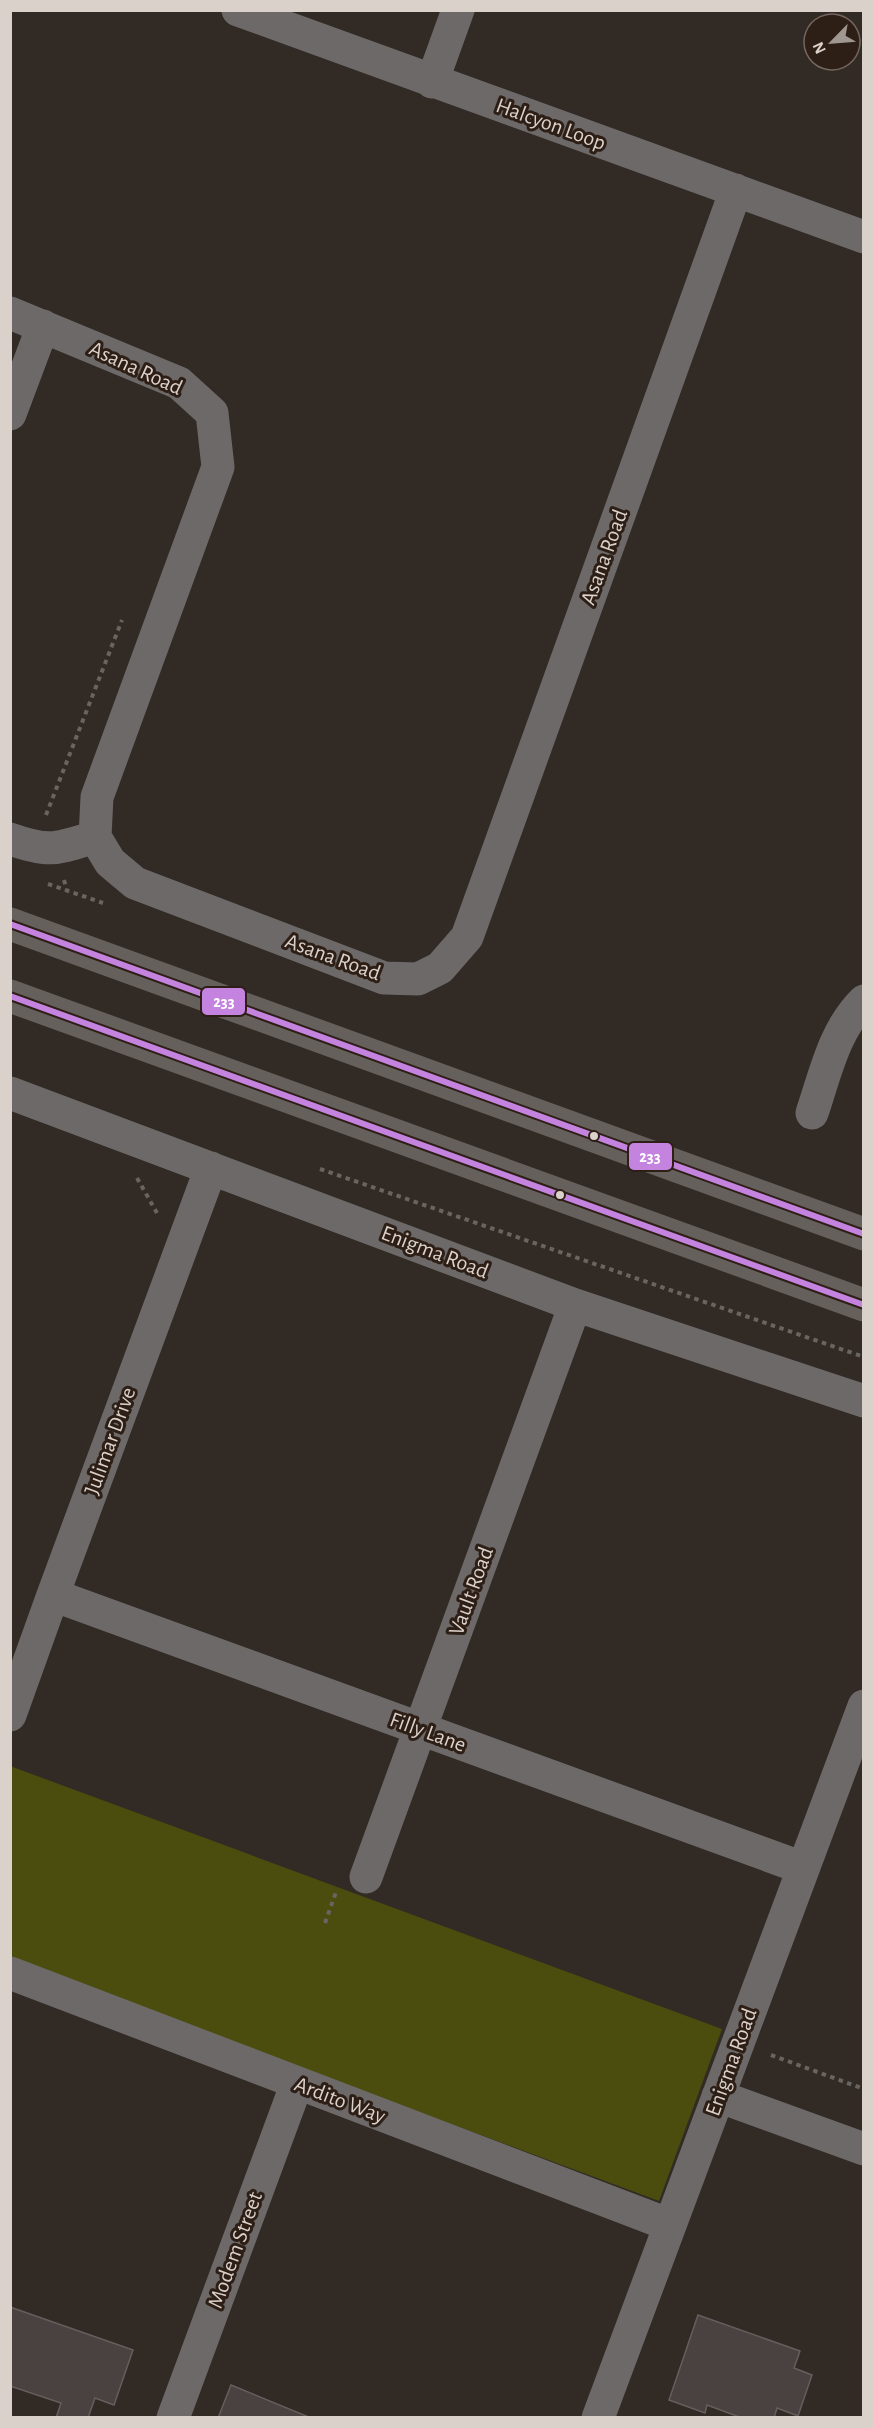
<svg xmlns="http://www.w3.org/2000/svg" width="874" height="2428" viewBox="0 0 874 2428" font-family="'Alegreya Sans',sans-serif">
  <style>
    .green { fill: #4a4d0d }
    .building { fill: #4a4241; stroke: #655e5d; stroke-width: 1.5 }
    .lines { fill: none; stroke-linecap: round; stroke-linejoin: round }
    .path { stroke: #686461; stroke-width: 4; stroke-dasharray: 4.5 4.5; stroke-linecap: butt }
    .minor { stroke: #6c6968; stroke-width: 33 }
    .primary { stroke: #66605c; stroke-width: 33 }
    .bus-1-casing { stroke: #2d1f16; stroke-width: 10 }
    .bus-1 { stroke: #c483df; stroke-width: 6 }
    .bus-dot { fill: #dbd1cb; stroke: #2d1f16; stroke-width: 2 }
    .labels { text-anchor: middle; dominant-baseline: central; stroke-width: 6; stroke-linejoin: round; paint-order: stroke }
    .street-label { font-size: 22px; fill: #dbd1cb; stroke: #2d1f16 }
    .line-badge { stroke: #2d1f16; stroke-width: 2 }
    .badge-label { font-size: 16px; text-anchor: middle; font-weight: bold; fill: #fff }
  </style>
  <rect width="100%" height="100%" fill="#312a25"/>
  <path class="green" d="M10,1766L722,2029L659,2201L11,1961Z"/>
  <path class="building" d="M10,2307L133,2350L114,2405L95,2398L88,2418H56L61,2403L10,2386Z
    M698,2315L800,2351L794,2368L812,2375L798,2416L777,2408L774,2418H742L707,2405L705,2413L669,2400Z
    M231,2385L311,2418H218Z"/>
  <g class="lines">
    <path class="path" d="M46,815L122,620
      M64,880L67,891
      M48,884L103,903
      M320,1169L864,1357
      M137,1178L157,1213
      M325,1923L336,1892
      M771,2055L864,2089"/>
    <path class="minor" d="M238,10L864,237
      M432,82L458,10
      M10,313L179,383L212,413L218,467L97,797L95,837L110,862L135,883L384,978L418,979L440,968L467,937L736,190
      M10,414L43,326
      M10,839C50,853 56,849 95,837
      M10,1093L575,1305L864,1401
      M812,1113C825,1075 834,1030 864,1001
      M53,1595L803,1868
      M10,1715L53,1595L211,1168
      M366,1877L575,1305
      M10,1973L670,2225
      M718,2096L864,2149
      M173,2418L297,2083
      M598,2418L864,1706"/>
    <path class="primary" d="M10,924L864,1234
      M10,996L864,1305"/>
    <g class="bus-1-casing">
      <path id="bus-1" d="M10,924L864,1234
        M10,996L864,1305"/>
    </g>
    <use href="#bus-1" class="bus-1"/>
  </g>
  <g class="bus-dot">
    <circle cx="594" cy="1136" r="5"/>
    <circle cx="560" cy="1195" r="5"/>
  </g>
  <g class="labels">
    <g class="street-label">
      <text transform="translate(551 124) rotate(20)">Halcyon Loop</text>
      <text transform="translate(136 368) rotate(25)">Asana Road</text>
      <text transform="translate(604 557) rotate(-70)">Asana Road</text>
      <text transform="translate(333 957) rotate(20)">Asana Road</text>
      <text transform="translate(435 1252) rotate(21)">Enigma Road</text>
      <text transform="translate(110 1441) rotate(-70)">Julimar Drive</text>
      <text transform="translate(471 1591) rotate(-70)">Vault Road</text>
      <text transform="translate(428 1732) rotate(20)">Filly Lane</text>
      <text transform="translate(731 2062) rotate(-70)">Enigma Road</text>
      <text transform="translate(340 2100) rotate(21)">Ardito Way</text>
      <text transform="translate(235 2250) rotate(-70)">Modem Street</text>
    </g>
  </g>
  <g class="line-badge">
    <rect x="201" y="987" width="45" height="29" rx="6" fill="#c483df"/>
    <rect x="628" y="1142" width="45" height="29" rx="6" fill="#c483df"/>
  </g>
  <g class="badge-label">
    <text x="224" y="1007">233</text>
    <text x="650" y="1162">233</text>
  </g>
  <rect width="874" height="2428" fill="none" stroke="#dbd1cb" stroke-width="24"/>
  <g transform="translate(832 42) rotate(245)"><circle r="28" fill="#2d1f16" stroke="#73665e" stroke-width="1.5"/>
  <path d="M0-4.5L10 22L0 15L-10 22Z" fill="#a09791"/>
  <text y="-9" font-size="16" font-weight="bold" text-anchor="middle" fill="#dbd1cb">N</text>
  </g>
</svg>
